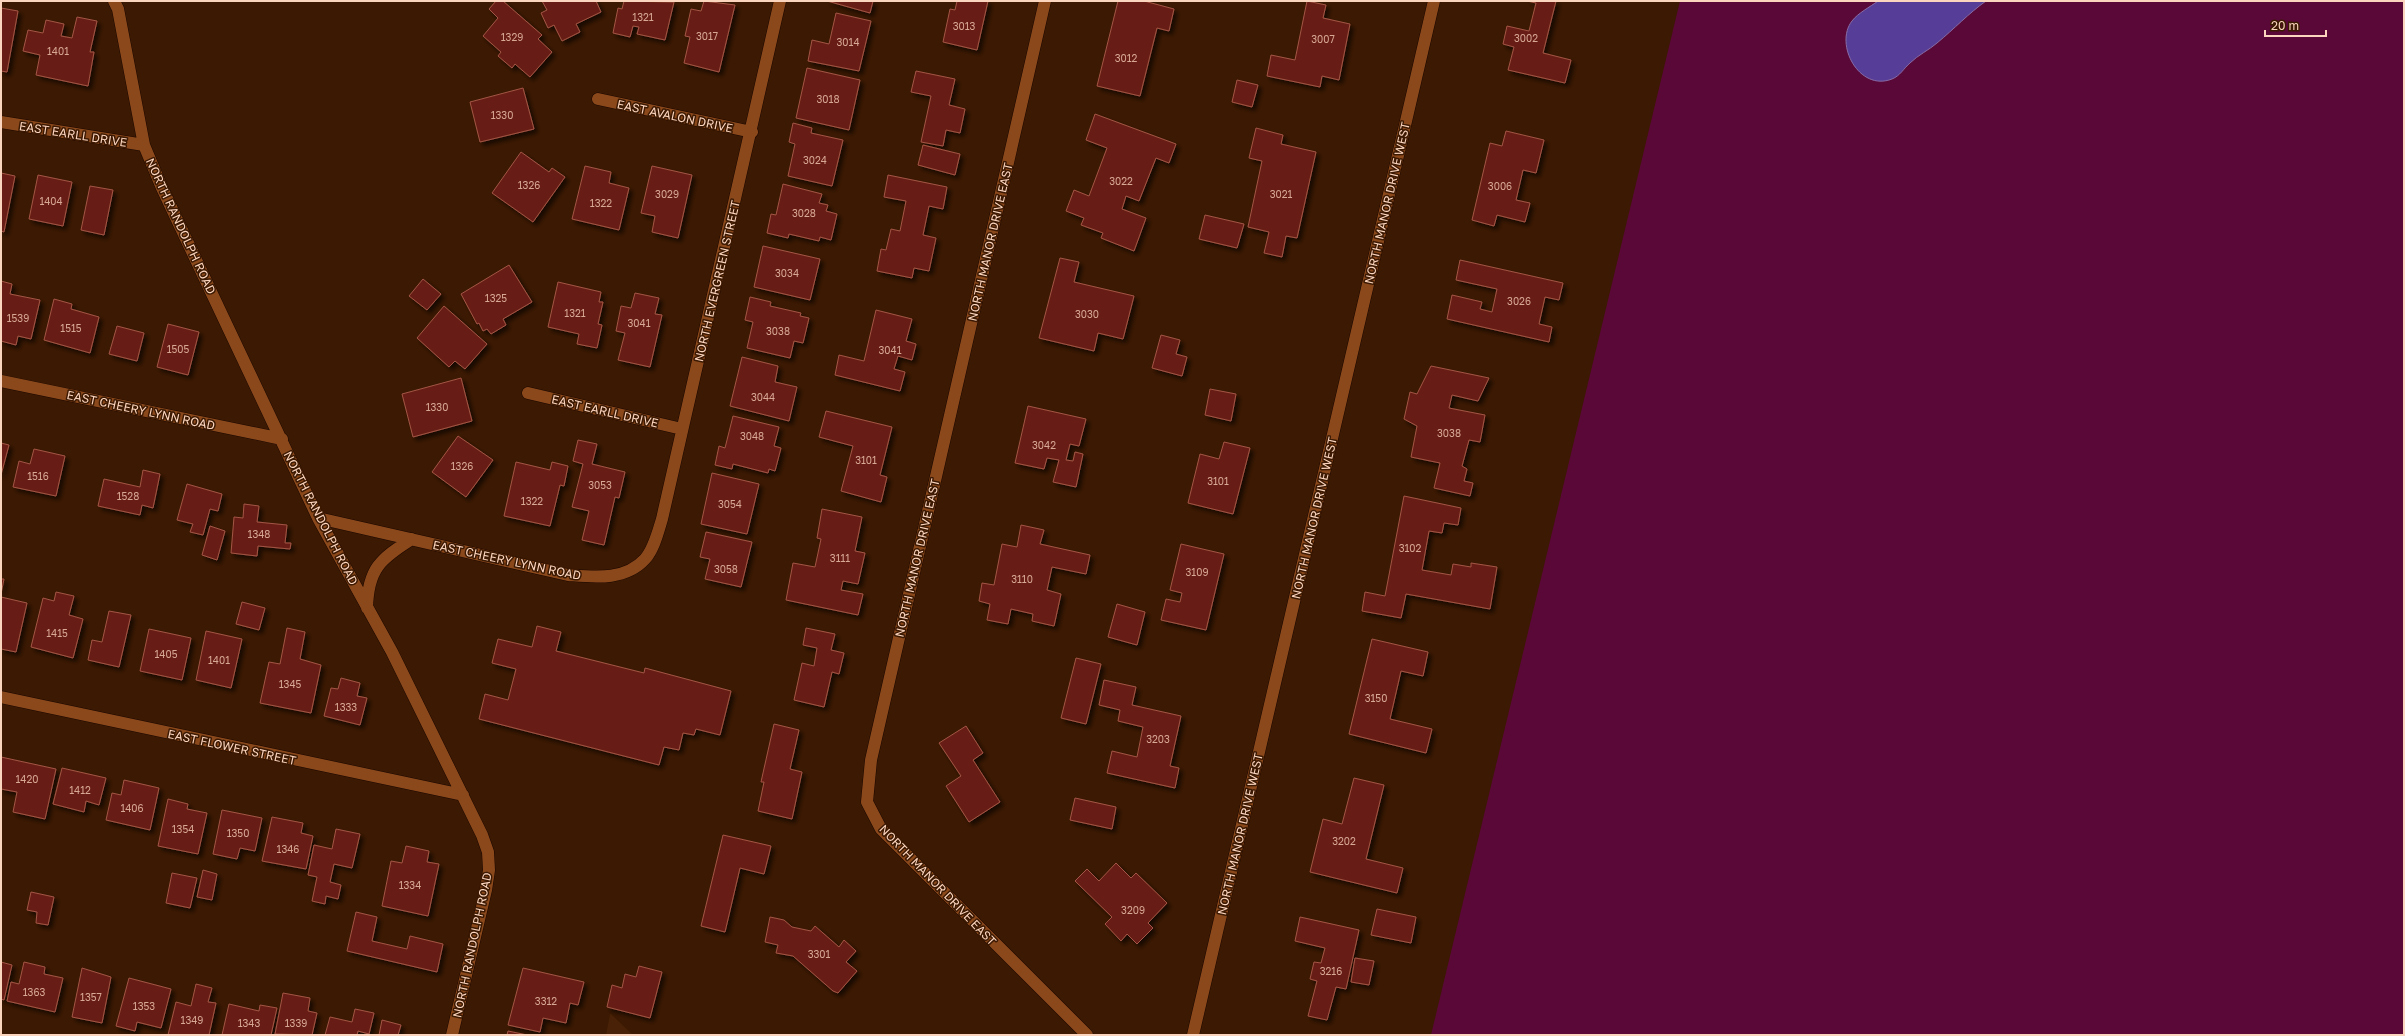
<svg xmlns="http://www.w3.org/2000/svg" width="2405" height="1036" viewBox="0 0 2405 1036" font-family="'Golos Text',sans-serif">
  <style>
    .built { fill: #482106 }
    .green { fill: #5a0838 }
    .water { fill: #553d98; stroke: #876ba4 }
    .building { fill: #681f13; stroke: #a35546; filter: url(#shadow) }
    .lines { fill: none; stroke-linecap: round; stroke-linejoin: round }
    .minor-casing { stroke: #1b0700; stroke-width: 13 }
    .minor { stroke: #8b491b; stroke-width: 12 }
    .labels { text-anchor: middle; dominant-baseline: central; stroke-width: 3; stroke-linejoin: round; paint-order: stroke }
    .number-label { font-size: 10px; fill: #d7a894 }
    .street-label { font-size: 12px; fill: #fcd5bf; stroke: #3c1902 }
  </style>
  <defs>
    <filter id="shadow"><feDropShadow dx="3.5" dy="3.5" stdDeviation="2" flood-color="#0009"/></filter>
  </defs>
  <rect width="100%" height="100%" fill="#3c1902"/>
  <path class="built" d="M610,1014H611L633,1035H606Z"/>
  <path class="green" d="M1680,1H2404V1035H1431Z"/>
  <path class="water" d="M1878,1H1986C1969,13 1954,29 1937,43C1929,50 1918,55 1910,63C1904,68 1900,76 1892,79C1859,92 1834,44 1852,21C1858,13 1870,7 1878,1Z"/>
  <path class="building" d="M496,1H503L542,35L538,39L552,52L530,77L515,64L512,68L498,56L501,52L483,36L498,18L489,9Z
    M542,1H596L601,12L576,24L580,32L562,41L554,25L548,28L541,13L547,10Z
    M624,1L674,2L665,40L637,34L639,27L633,26L630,37L613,33L618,8L622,9Z
    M704,1L735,5L719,72L684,63L690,37L685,36L691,9L701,11Z
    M827,1H873L870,13Z
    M957,1H988L977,50L943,42L950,9L955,10Z
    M1118,1H1144L1174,9L1169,31L1157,28L1140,96L1097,86Z
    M1307,1L1326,5L1323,18L1350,24L1339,80L1322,76L1320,87L1267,76L1271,55L1295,60Z
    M1527,1H1556L1543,53L1571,60L1565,83L1508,70L1514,47L1503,44L1507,26L1529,31L1536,3Z
    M1,8L18,11L7,72L1,71Z
    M836,13L871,21L859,71L808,61L812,40L829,44Z
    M77,17L97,21L90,52H94L88,86L36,75L40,55L23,51L28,30L43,33L46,20L64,24L61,36L72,38Z
    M807,68L860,80L849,130L796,118Z
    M916,71L955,79L949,105L965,109L960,133L946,130L943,146L921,142L931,96L911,92Z
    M1237,80L1258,85L1252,107L1232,102Z
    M523,88L534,129L480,142L470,102Z
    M1095,114L1176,144L1169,163L1156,158L1139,201L1126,196L1122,209L1146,218L1134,251L1101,238L1103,233L1081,225L1084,218L1066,211L1074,190L1089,196L1107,148L1086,140Z
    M793,123L812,128L811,133L843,140L832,186L788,176L795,144L789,142Z
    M1256,128L1283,135L1281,144L1316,152L1297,238L1286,236L1282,257L1264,253L1269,232L1248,227L1262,161L1249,158Z
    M1506,131L1544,140L1536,173L1523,170L1516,200L1530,203L1525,222L1497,215L1494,226L1472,220L1490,143L1502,146Z
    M923,145L960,154L955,175L918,165Z
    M521,152L549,172L552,168L565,177L533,222L492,193Z
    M585,166L611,172L609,183L629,188L619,230L572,219Z
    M652,166L692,175L678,238L652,232L655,216L641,213Z
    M1,173L15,176L4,232L1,231Z
    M38,175L72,182L63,226L29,219Z
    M888,175L947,187L943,209L929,206L923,235L936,238L929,271L914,268L912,278L877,271L881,249L886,250L891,229L900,231L906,201L884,197Z
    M783,184L822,194L819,203L828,205L826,211L837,214L831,240L820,237L819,241L789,234L788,238L767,233L771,214L776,215Z
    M90,186L113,190L104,235L81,230Z
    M1205,215L1244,224L1237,248L1199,239Z
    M763,246L820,259L810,300L754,287Z
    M1060,258L1079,262L1074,282L1134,296L1123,339L1098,333L1094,351L1039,338Z
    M1460,260L1563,283L1559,300L1545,297L1539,324L1552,327L1549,342L1447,319L1452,295L1482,302L1480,309L1492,312L1497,289L1456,280Z
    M509,265L532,302L503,319L506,325L491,334L487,329L483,331L479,323L477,324L461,294Z
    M423,279L441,294L427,310L409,296Z
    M1,281L12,284L10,294L40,300L31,339L18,336L16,345L1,341Z
    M558,282L601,292L599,302H603L598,324L602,325L597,348L577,344L579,334L548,327Z
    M635,293L659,298L655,314L662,315L650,367L618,360L625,333L616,331L621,306L631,308Z
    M750,297L771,302L770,306L801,313L800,316L809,318L803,343L794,341L790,358L747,348L753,322L745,320Z
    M54,299L72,304L71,309L99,317L90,353L44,340Z
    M444,306L487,344L465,369L455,361L449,367L417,338Z
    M876,310L912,319L906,341L916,344L912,360L898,356L894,369L905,372L900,391L835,375L839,355L864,361Z
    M168,324L199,332L188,375L157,367Z
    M117,326L144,333L137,361L109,354Z
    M1161,335L1180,340L1176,354L1187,357L1182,376L1152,368Z
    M742,357L778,366L775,382L797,387L789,421L730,406Z
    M1431,366L1489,378L1478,401L1452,395L1449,408L1485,415L1480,442L1469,440L1462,466L1467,469L1464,481L1473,483L1470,496L1434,488L1440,463L1411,457L1417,426L1404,419L1410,392L1417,394Z
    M461,378L472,421L413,437L402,394Z
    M1210,389L1236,394L1231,421L1205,415Z
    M1028,406L1086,419L1079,446L1070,444L1066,460L1073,461L1075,452L1083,454L1076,487L1053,482L1059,460L1047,458L1044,469L1015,463Z
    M826,411L892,427L880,475L887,477L881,502L841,491L853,446L819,437Z
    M733,416L779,427L774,446L781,448L775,471L769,469L768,473L733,464L732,469L715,465L719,446L725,448Z
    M458,436L493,460L466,497L432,472Z
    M578,440L597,444L592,464L625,472L619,498L615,497L604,545L582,540L589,511L572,507L583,464L573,461Z
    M1224,442L1250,448L1233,514L1188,503L1200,454L1219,459Z
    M1,443L9,445L1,475Z
    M34,449L65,456L56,496L13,487L19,461L30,464Z
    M516,462L550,470L552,462L568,466L564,486L560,485L550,526L504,516Z
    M143,470L160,474L153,508L142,505L140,515L98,506L104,479L140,487Z
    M712,473L759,484L747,534L701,524Z
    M187,484L222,494L218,511L210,509L203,535L190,532L193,524L177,520Z
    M1404,496L1461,508L1458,525L1444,523L1442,533L1429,531L1422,570L1451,575L1453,564L1471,567V563L1497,567L1490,609L1406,594L1401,618L1362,611L1365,592L1385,596Z
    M244,504L259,506L257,522L287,525L285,543H291L290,549L258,546L257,556L231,553L234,517L243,518Z
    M822,509L862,517L855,551L865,553L858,584L843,581L841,590L863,594L858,615L786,600L793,563L815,567L821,539L817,538Z
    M1021,525L1044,530L1040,544L1090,555L1086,574L1052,567L1047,590L1061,594L1054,626L1032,621L1033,614L1011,609L1008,624L987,620L990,604L979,601L982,583L994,585L1002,544L1017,547Z
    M210,526L225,531L217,560L202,555Z
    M706,532L752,542L741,587L705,579L710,559L700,557Z
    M1181,544L1224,554L1206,630L1161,620L1166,599L1180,602L1182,593L1170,590Z
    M1,579H4L1,594Z
    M56,592L74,596L69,615L83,619L73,658L31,647L43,598L54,601Z
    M1,597L27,603L16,652L1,649Z
    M242,602L265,608L259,630L236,624Z
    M1117,604L1145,612L1137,645L1108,637Z
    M109,611L131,615L119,667L88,660L92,640L102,642Z
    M537,626L561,632L556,651L644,673L645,668L731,691L720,735L696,729L694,735L683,733L679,750L664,747L659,765L479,719L485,694L508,700L516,669L492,663L498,639L532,647Z
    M287,628L305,632L300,659L321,665L311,713L260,703L269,662L280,664Z
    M806,628L835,634L831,650L844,653L839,674L832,672L824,707L794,700L802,663L814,666L817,648L803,645Z
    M149,629L191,638L182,680L140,671Z
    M206,631L242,639L231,688L196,680Z
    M1372,639L1428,652L1423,676L1401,671L1390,719L1432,729L1426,753L1349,734Z
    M1076,658L1101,664L1086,724L1061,718Z
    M341,678L360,683L357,696L367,698L360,725L324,716L331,688L338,689Z
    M1104,680L1136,687L1132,705L1181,716L1170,766L1179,768L1175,788L1107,773L1112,751L1137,757L1143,727L1118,721L1120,710L1099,705Z
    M774,724L799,730L790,769L802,772L792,819L758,811L764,782H761Z
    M966,726L983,753L973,760L1000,802L969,822L946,786L961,776L939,743Z
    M1,757L56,769L45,819L13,812L17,792L1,789Z
    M62,768L106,778L99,805L86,801L84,812L53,804Z
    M1354,778L1384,785L1366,859L1403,868L1397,893L1310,872L1323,819L1342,824Z
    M124,780L159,788L150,830L106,820L112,793L121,795Z
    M1075,798L1116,807L1112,829L1070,820Z
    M168,799L188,804L187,809L207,813L198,854L158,846Z
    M222,810L262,818L255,851L240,848L237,859L213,854Z
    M272,817L303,823L301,833L313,836L306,869L262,861Z
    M336,829L360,834L352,868L334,864L330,882L341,885L338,899L326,896L325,904L312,901L317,877L308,875L314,845L332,849Z
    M723,835L771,846L764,874L740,868L725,932L701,926Z
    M406,846L429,851L427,862L439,864L428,916L382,906L391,861L402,863Z
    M1116,863L1131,878L1136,873L1167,903L1148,923L1153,928L1137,944L1127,934L1121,941L1105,924L1112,917L1075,881L1087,869L1099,881Z
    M203,870L217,874L212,900L197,897Z
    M172,873L197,878L190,908L166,903Z
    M31,892L54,897L48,925L36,923L37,912L27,910Z
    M1377,909L1416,917L1411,943L1371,935Z
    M356,912L377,917L372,941L407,949L410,936L443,944L437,972L347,951Z
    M770,917L784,920L792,927L811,931L815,926L839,947L844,940L856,951L846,962L857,971L838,993L833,991L793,956L776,953L778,945L765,942Z
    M1300,917L1359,930L1346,989L1336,987L1327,1020L1308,1016L1317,981L1310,979L1314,962L1321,963L1325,948L1295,941Z
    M1355,958L1374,961L1369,985L1351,982Z
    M1,962L12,965L4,1000L1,999Z
    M24,962L45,967L44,974L63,978L55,1012L7,1001L11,982L19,984Z
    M639,966L662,972L650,1018L607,1007L612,985L622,988L625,974L636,977Z
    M82,968L111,977L102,1023L72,1017Z
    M523,968L584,982L578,1005L570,1003L566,1023L543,1018L540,1032L508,1025Z
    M129,978L171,989L161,1028L137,1022L135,1031L116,1026Z
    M196,984L212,988L208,1002L216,1003L209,1035H168L176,1002L191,1006Z
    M283,993L310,998L308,1011L317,1013L312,1035L275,1034Z
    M229,1004L259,1011L260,1005L277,1008L271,1035H222Z
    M355,1009L374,1013L369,1034L358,1031L357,1035H325L330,1017L352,1022Z
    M382,1020L401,1025L398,1035H379Z
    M508,1031L527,1035H507Z"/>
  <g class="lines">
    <g class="minor-casing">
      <path id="minor" d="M114,1L118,9L144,145L162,188L318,518L392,652L482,835L488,852L489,870L486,890L452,1035
        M1045,1L871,760L867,802L881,829L1087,1035
        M598,99L752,132
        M1,122L144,145
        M1,381L282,439
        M528,393L682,429
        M318,518L568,575C594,577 625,581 645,559C654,549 658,532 662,519L780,1
        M367,608C368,569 380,559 412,539
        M1,697L463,795
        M1193,1035L1434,1"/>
    </g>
    <use href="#minor" class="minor"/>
  </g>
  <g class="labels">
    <g class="number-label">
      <text x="643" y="17">1321</text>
      <text x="964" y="26">3013</text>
      <text x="707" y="36">3017</text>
      <text x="512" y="37">1329</text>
      <text x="1526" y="38">3002</text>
      <text x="1323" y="39">3007</text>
      <text x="848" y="42">3014</text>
      <text x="58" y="51">1401</text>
      <text x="1126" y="58">3012</text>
      <text x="828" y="99">3018</text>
      <text x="502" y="115">1330</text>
      <text x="815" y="160">3024</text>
      <text x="1121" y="181">3022</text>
      <text x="529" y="185">1326</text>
      <text x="1500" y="186">3006</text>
      <text x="667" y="194">3029</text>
      <text x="1281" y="194">3021</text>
      <text x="51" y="201">1404</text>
      <text x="601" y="203">1322</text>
      <text x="804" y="213">3028</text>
      <text x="787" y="273">3034</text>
      <text x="496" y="298">1325</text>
      <text x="1519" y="301">3026</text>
      <text x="575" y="313">1321</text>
      <text x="1087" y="314">3030</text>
      <text x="18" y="318">1539</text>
      <text x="639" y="323">3041</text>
      <text x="71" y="328">1515</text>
      <text x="778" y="331">3038</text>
      <text x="178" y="349">1505</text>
      <text x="890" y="350">3041</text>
      <text x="763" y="397">3044</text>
      <text x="437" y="407">1330</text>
      <text x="1449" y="433">3038</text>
      <text x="752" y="436">3048</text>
      <text x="1044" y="445">3042</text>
      <text x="866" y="460">3101</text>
      <text x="462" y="466">1326</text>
      <text x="38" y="476">1516</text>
      <text x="1218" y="481">3101</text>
      <text x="600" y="485">3053</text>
      <text x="128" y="496">1528</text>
      <text x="532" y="501">1322</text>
      <text x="730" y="504">3054</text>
      <text x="259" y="534">1348</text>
      <text x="1410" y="548">3102</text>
      <text x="840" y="558">3111</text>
      <text x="726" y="569">3058</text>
      <text x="1197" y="572">3109</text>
      <text x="1022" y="579">3110</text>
      <text x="57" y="633">1415</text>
      <text x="166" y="654">1405</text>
      <text x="219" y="660">1401</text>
      <text x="290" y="684">1345</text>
      <text x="1376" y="698">3150</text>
      <text x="346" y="707">1333</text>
      <text x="1158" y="739">3203</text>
      <text x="27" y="779">1420</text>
      <text x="80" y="790">1412</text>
      <text x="132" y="808">1406</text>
      <text x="183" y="829">1354</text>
      <text x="238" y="833">1350</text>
      <text x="1344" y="841">3202</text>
      <text x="288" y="849">1346</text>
      <text x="410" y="885">1334</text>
      <text x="1133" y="910">3209</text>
      <text x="819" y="954">3301</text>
      <text x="1331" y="971">3216</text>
      <text x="34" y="992">1363</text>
      <text x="91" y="997">1357</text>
      <text x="546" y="1001">3312</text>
      <text x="144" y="1006">1353</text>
      <text x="192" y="1020">1349</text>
      <text x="249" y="1023">1343</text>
      <text x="296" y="1023">1339</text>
    </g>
    <g class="street-label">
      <text transform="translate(675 116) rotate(12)">EAST AVALON DRIVE</text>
      <text transform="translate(73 134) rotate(9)">EAST EARLL DRIVE</text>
      <text transform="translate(1387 203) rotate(-77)">NORTH MANOR DRIVE WEST</text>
      <text transform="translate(181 226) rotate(65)">NORTH RANDOLPH ROAD</text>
      <text transform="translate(990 242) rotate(-77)">NORTH MANOR DRIVE EAST</text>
      <text transform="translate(717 281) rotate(-77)">NORTH EVERGREEN STREET</text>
      <text transform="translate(141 410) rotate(12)">EAST CHEERY LYNN ROAD</text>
      <text transform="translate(605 411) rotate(13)">EAST EARLL DRIVE</text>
      <text transform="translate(321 518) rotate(63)">NORTH RANDOLPH ROAD</text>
      <text transform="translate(1314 518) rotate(-77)">NORTH MANOR DRIVE WEST</text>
      <text transform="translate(917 558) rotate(-77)">NORTH MANOR DRIVE EAST</text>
      <text transform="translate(507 560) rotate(12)">EAST CHEERY LYNN ROAD</text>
      <text transform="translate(232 747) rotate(12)">EAST FLOWER STREET</text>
      <text transform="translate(1240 834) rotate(-77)">NORTH MANOR DRIVE WEST</text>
      <text transform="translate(938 885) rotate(46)">NORTH MANOR DRIVE EAST</text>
      <text transform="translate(472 945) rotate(-78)">NORTH RANDOLPH ROAD</text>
    </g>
  </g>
  <rect width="2405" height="1036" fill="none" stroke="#fcd5bf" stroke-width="4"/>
  <path d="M2265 30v6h61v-6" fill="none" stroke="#fcd5bf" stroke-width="2"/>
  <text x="2271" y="30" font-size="12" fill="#fcd5bf" stroke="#3c1902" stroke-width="3" paint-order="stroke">20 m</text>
</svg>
